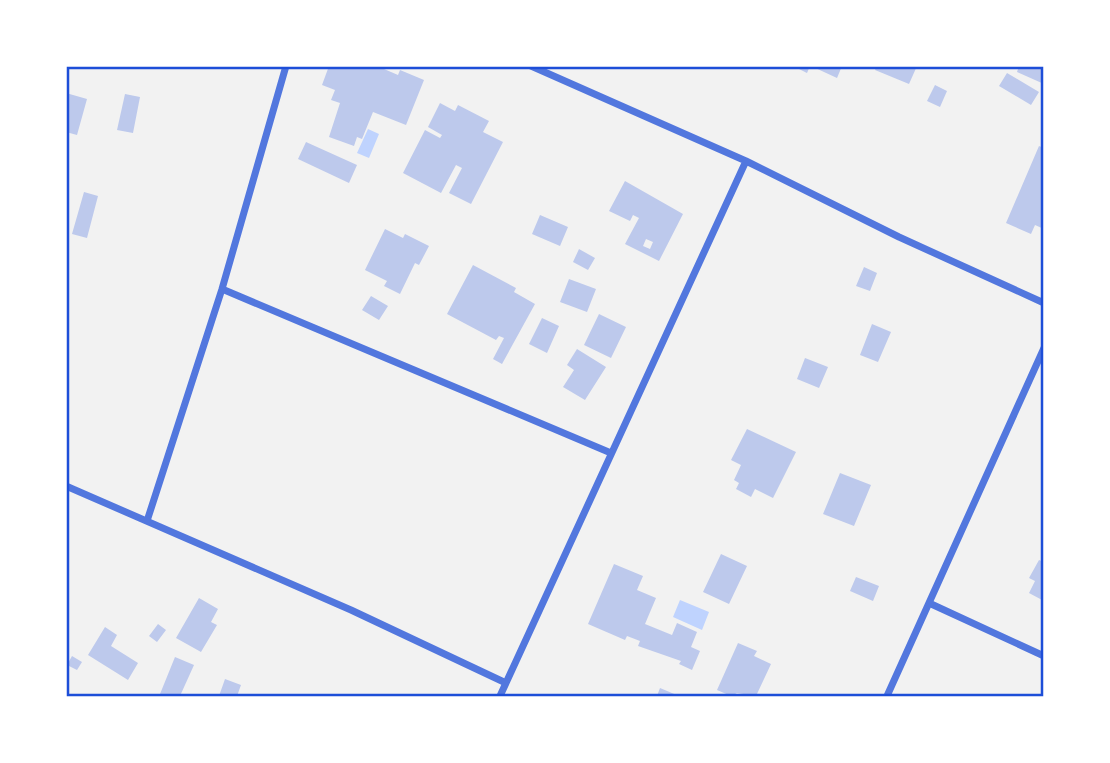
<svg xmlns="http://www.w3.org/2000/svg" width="1110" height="763" viewBox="0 0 1110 763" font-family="'DejaVu Sans',sans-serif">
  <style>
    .water { fill: #bfd3fe }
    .building { fill: #bdc9ec; fill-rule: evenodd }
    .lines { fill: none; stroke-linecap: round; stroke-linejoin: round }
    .minor { stroke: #5277de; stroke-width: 7 }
    .neatline { fill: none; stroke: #1d4ed8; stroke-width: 2.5 }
  </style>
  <rect width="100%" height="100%" fill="#f2f2f2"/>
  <path class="water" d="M368,129L379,134L369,158L357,153Z
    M680,600L709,612L702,630L673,617Z"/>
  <path class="building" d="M329,66H377L398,75L400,70L424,80L406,125L373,112L362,139L357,137L354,146L329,137L340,103L331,100L335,90L322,85Z
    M793,66H810L807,73Z
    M811,66H842L837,78Z
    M877,66H917L909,84L875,70Z
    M1019,66H1044V84L1017,72Z
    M1007,73L1039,92L1031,105L999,86Z
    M935,85L947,91L940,107L927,101Z
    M66,93L87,99L77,135L66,132Z
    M125,94L140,97L133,133L117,130Z
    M440,103L455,111L458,105L489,121L483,132L503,142L471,204L449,193L462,168L456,165L441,193L403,173L425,130L440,138L442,135L428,127Z
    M306,142L357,165L349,183L298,159Z
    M1039,146L1044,148V229L1035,225L1031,234L1006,223Z
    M625,181L683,214L659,261L625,244L639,218L633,215L630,221L609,211ZM646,239L653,242L650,249L643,246Z
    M84,192L98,196L87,238L72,234Z
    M540,215L568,227L560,246L532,234Z
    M385,229L403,238L405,234L429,246L419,265L415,263L400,294L384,286L387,281L365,270Z
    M579,249L595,258L588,270L573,262Z
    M473,265L516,288L514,292L535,304L502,364L493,359L504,338L499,336L496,340L447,314Z
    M864,267L877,273L870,291L856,286Z
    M569,279L596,289L587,312L560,302Z
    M371,296L388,306L379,320L362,310Z
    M599,314L626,327L611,358L584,345Z
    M542,318L559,326L547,353L529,344Z
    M872,324L891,332L878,362L860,355Z
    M577,349L606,367L585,400L563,387L574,370L567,365Z
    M805,358L828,367L819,388L797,379Z
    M747,429L796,452L773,498L755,489L751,497L736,489L739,483L734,480L741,465L731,460Z
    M840,473L871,485L854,526L823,514Z
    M721,554L747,566L729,604L703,592Z
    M1039,560L1044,562V601L1029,593L1035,581L1029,578Z
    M614,564L643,576L637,590L656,598L645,624L672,635L677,623L697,632L691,647L700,651L692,670L679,664L681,661L638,646L640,641L627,636L625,640L588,624Z
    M856,577L879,586L873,601L850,591Z
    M199,598L218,609L211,622L217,625L201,652L176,638Z
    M158,624L166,630L157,642L149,636Z
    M105,627L117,635L111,646L138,663L128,680L88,655Z
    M738,643L757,651L754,656L771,664L756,696L737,693L731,696L717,690Z
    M72,656L82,662L77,670L67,665Z
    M175,657L194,665L180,696H166L160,694Z
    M225,679L241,685L237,696H219Z
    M660,688L679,696H657Z"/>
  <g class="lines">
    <path class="minor" d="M531,66L746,161L899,237L1044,303
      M222,289L611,453
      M66,486L351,610L506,683
      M147,521L222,289L286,66
      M929,603L1044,656
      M500,696L746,161
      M887,696L1044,348"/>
  </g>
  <rect width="1110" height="763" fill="none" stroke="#ffffff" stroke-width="136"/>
  <rect x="68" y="68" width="974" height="627" class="neatline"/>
</svg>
